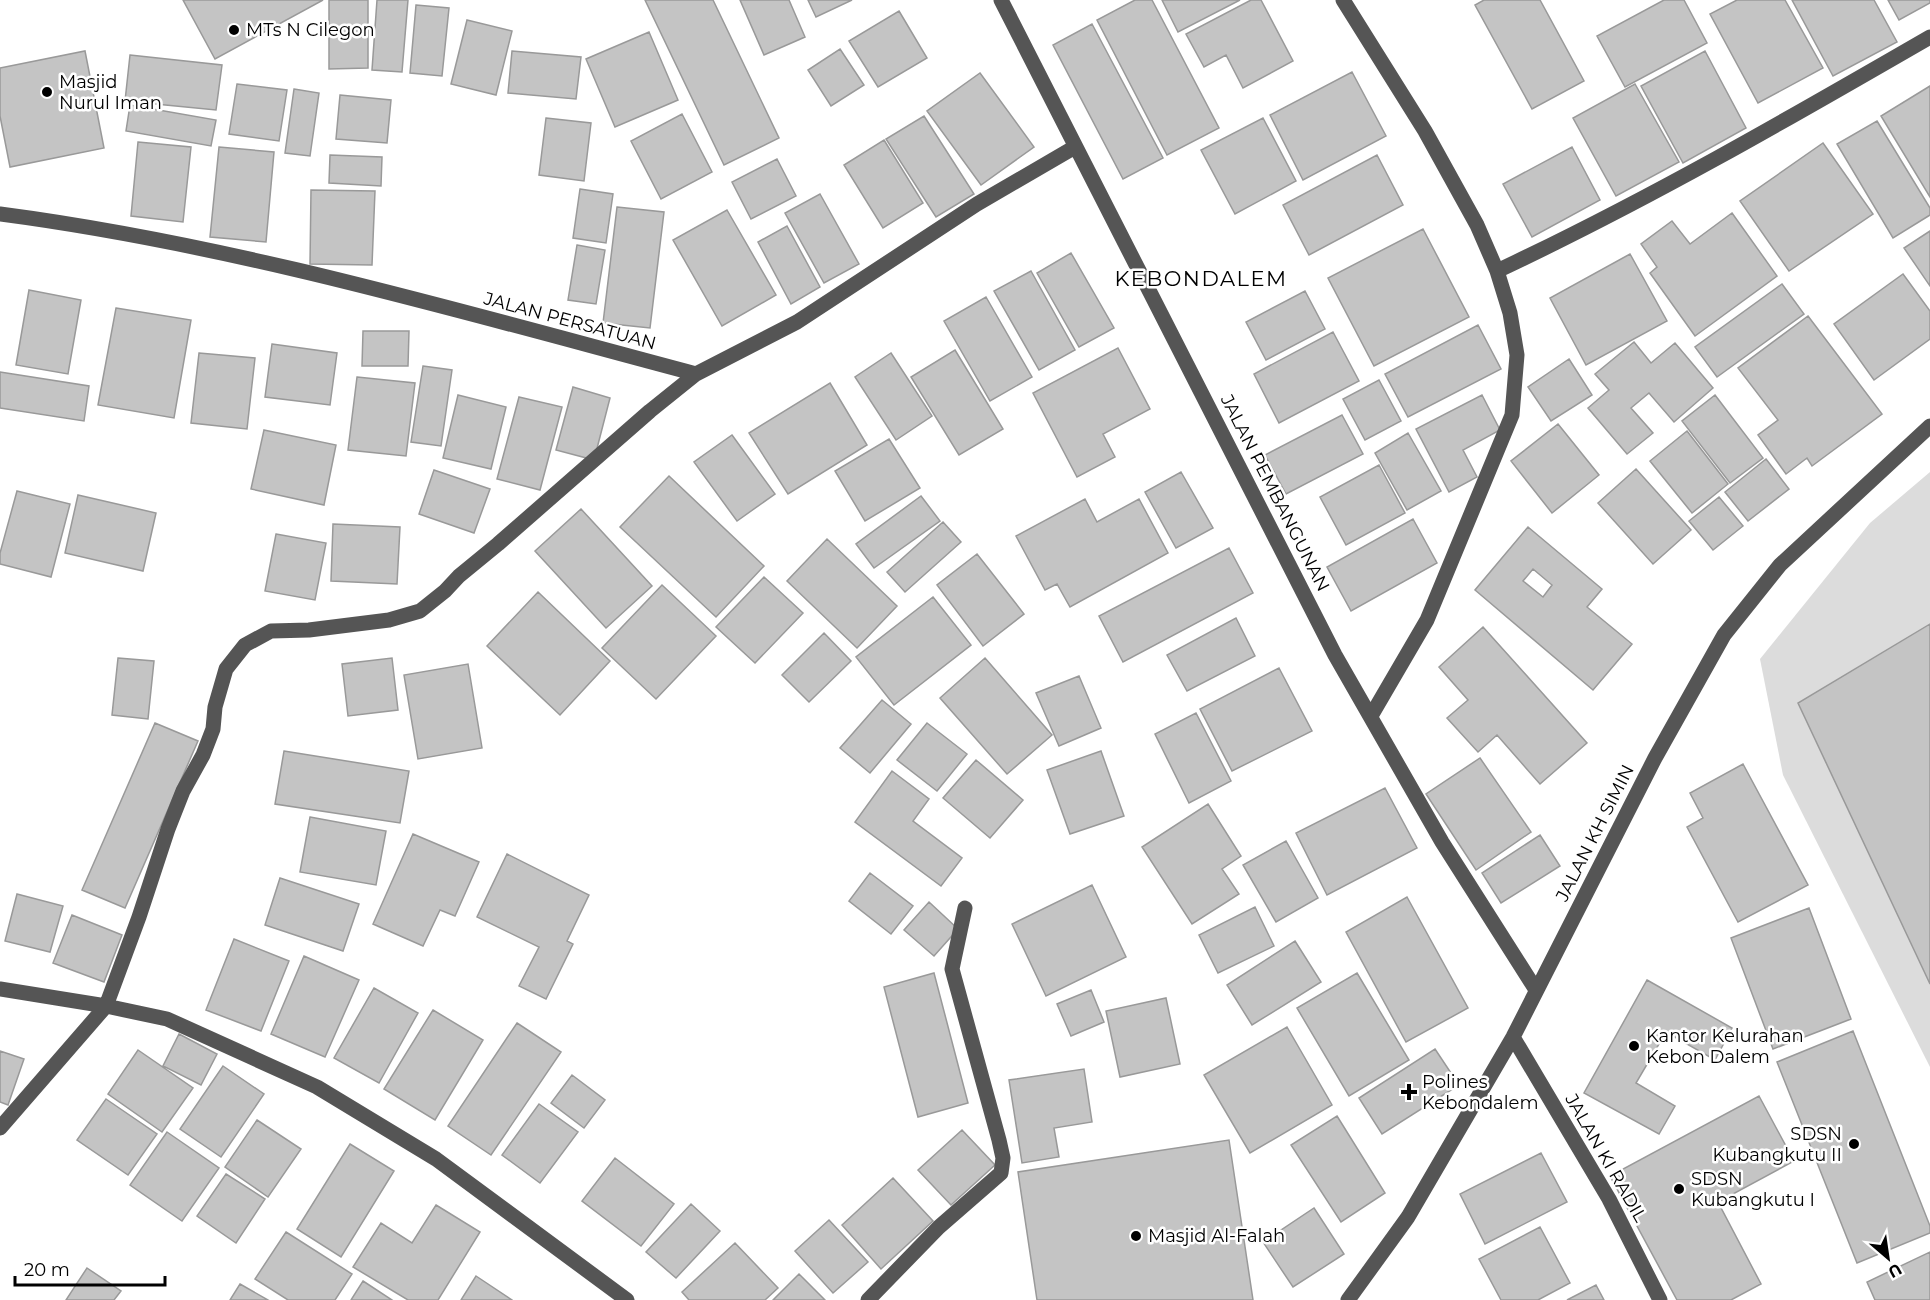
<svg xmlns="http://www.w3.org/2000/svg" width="1930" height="1300" viewBox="0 0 1930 1300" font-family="Montserrat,sans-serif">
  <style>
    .green { fill: #dcdcdc }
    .building { fill: #c4c4c4; stroke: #999; stroke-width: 1.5; fill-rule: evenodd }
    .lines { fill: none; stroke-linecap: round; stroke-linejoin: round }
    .minor { stroke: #555; stroke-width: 15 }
    .poi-dot { fill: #000; stroke: #fff; stroke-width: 2 }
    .labels { text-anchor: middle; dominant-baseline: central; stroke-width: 5; stroke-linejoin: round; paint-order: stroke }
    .poi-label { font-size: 18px; fill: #000; stroke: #fff; text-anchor: start }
    .street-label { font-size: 18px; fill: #000; stroke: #fff }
    .quarter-label { font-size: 21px; letter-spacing: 1.5px; fill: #000; stroke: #fff }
  </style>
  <rect width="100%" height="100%" fill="#fff"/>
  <path class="green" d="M1930,472V1067L1783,775L1760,659L1870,523Z"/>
  <path class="building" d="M183,0H323L215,59Z
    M329,0H368V68L329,69Z
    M377,0H408L402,72L372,70Z
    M645,0H713L779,138L724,165Z
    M740,0H789L805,37L764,55Z
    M808,0H852L816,17Z
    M1135,0H1152L1219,128L1167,155L1097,20Z
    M1162,0H1240L1178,32Z
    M1251,0H1261L1293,61L1243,88L1226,55L1204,67L1186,34Z
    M1484,0H1540L1584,81L1532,109L1475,5Z
    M1664,0H1684L1707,43L1625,87L1597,36Z
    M1737,0H1785L1823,68L1758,103L1710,14Z
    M1792,0H1874L1897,42L1833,76Z
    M1888,0H1930V3L1899,20Z
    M416,5L449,8L442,76L410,73Z
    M899,11L927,58L878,87L849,41Z
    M467,20L512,31L496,95L451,84Z
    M1092,24L1163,158L1123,179L1053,45Z
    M649,32L678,100L615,127L586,59Z
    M840,49L864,85L831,106L808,70Z
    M85,51L104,148L10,167L0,116V68Z
    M512,51L581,57L576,99L508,93Z
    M1705,51L1746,128L1683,163L1641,86Z
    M130,55L222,65L216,110L125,101Z
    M1352,72L1386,136L1303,180L1270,115Z
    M980,73L1034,147L981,185L927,111Z
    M237,84L287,90L279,141L229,134Z
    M1635,84L1679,162L1616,196L1573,118Z
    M1930,86V197L1881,116Z
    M294,89L319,93L310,156L285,153Z
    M340,95L391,100L387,143L336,139Z
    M130,105L216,120L211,146L126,131Z
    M682,114L712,172L661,199L631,141Z
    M924,116L974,194L936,217L886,139Z
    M546,118L591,123L584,181L539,175Z
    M1263,118L1296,181L1235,214L1201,150Z
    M1877,121L1930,208V215L1893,238L1837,144Z
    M884,140L923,203L883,228L844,165Z
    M138,142L191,147L183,222L131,216Z
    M1823,143L1873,214L1789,271L1740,201Z
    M219,147L274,152L266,242L210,237Z
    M1572,147L1600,200L1532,237L1503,184Z
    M330,155L382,157L381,186L329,183Z
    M1377,155L1403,205L1309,255L1283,205Z
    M777,159L796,196L751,219L732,182Z
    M580,189L613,194L606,243L573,238Z
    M311,190L375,191L372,265L310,264Z
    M820,194L859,264L824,283L785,213Z
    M617,207L664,212L650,328L603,323Z
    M727,210L776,295L722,326L673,240Z
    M1732,213L1777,276L1695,336L1650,273L1657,267L1641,244L1672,221L1690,244Z
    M787,226L820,287L791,304L758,242Z
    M1423,229L1469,317L1374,366L1328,278Z
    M1930,231V286L1904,248Z
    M577,245L605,250L596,304L568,300Z
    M1071,253L1114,328L1079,347L1037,273Z
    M1630,254L1667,321L1586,365L1550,298Z
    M1031,271L1075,350L1039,370L994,291Z
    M1903,274L1930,311V339L1874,380L1834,324Z
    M1782,284L1804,314L1717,377L1695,347Z
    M29,290L81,300L68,374L16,365Z
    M1305,291L1325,329L1266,360L1246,322Z
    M986,297L1032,377L990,401L944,321Z
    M116,308L191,320L174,418L98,405Z
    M1808,316L1882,414L1812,466L1807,458L1786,474L1758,435L1778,420L1738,368Z
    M1478,325L1501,369L1408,417L1385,374Z
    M363,331H409L408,366H362Z
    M1333,332L1359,381L1279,423L1254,374Z
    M1634,342L1651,363L1675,343L1713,388L1674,422L1649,393L1631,408L1653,433L1627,454L1588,408L1609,390L1595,374Z
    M272,344L337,353L330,405L265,397Z
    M1118,348L1150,409L1103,434L1115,457L1077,477L1033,393Z
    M955,350L1003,429L959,455L911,377Z
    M199,353L255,358L247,429L191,423Z
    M891,353L932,416L896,440L855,377Z
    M1569,359L1592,395L1551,421L1528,387Z
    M423,366L452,370L441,446L411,442Z
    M0,372L89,386L84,421L0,408Z
    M357,377L415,383L406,456L348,450Z
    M1379,380L1401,421L1365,440L1343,399Z
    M830,383L867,445L788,494L749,433Z
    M573,387L610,398L594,460L556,450Z
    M458,395L506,407L491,469L443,458Z
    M1482,395L1500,430L1463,450L1477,477L1449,492L1416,429Z
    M1715,395L1763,458L1730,483L1682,421Z
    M519,397L562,407L540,490L497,479Z
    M1342,415L1363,454L1286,494L1265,455Z
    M1558,424L1599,475L1552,513L1511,461Z
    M264,430L336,445L324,505L251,489Z
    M1687,431L1728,484L1692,513L1650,461Z
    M1408,433L1441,491L1407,510L1375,453Z
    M732,435L775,494L737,521L694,462Z
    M889,439L920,488L865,521L835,471Z
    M1766,459L1789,489L1748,521L1725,492Z
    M1379,465L1405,513L1346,545L1320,497Z
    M1636,469L1691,530L1653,564L1598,503Z
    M434,470L490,489L474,533L419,514Z
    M1181,472L1213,528L1176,548L1145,492Z
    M669,476L764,566L716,617L620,527Z
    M17,491L70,504L51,577L0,564V553Z
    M78,495L156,513L143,571L65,553Z
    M921,496L940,521L874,568L856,544Z
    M1719,497L1743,526L1713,550L1689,521Z
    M1085,499L1097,522L1139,499L1168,553L1070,607L1057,584L1045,590L1016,536Z
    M581,509L652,586L606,628L535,551Z
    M1413,519L1437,563L1351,611L1327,567Z
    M943,522L961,542L905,592L887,572Z
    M333,524L400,527L397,584L331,581Z
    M1528,527L1602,589L1587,607L1632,644L1593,690L1475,590ZM1533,569L1552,585L1543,597L1523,581Z
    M276,534L326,543L315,600L265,591Z
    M827,539L897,606L857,648L787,581Z
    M1229,548L1253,593L1123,662L1099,616Z
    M977,554L1024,614L983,646L937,585Z
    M764,577L803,613L755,663L716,627Z
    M662,585L716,636L656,699L602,648Z
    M538,592L610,661L560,715L487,646Z
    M933,597L971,645L894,705L856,657Z
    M1236,618L1255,656L1187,691L1167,655Z
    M1930,624V984L1798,703Z
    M1483,627L1587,743L1540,784L1497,735L1478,752L1447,718L1468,700L1439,667Z
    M824,633L851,661L809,702L782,675Z
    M118,658L154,661L148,719L112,715Z
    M392,658L398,710L348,716L342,664Z
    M985,658L1052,735L1007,774L940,698Z
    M468,664L482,748L418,759L404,675Z
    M1279,668L1312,731L1232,771L1200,709Z
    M1079,676L1101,728L1059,746L1036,693Z
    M882,700L911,724L870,773L840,748Z
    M1196,713L1231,781L1189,803L1155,734Z
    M155,723L198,741L125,908L82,890Z
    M927,723L967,754L937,791L897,760Z
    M284,751L409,771L400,823L275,804Z
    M1101,751L1124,816L1070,834L1047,770Z
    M1480,758L1531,832L1476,870L1426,794Z
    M976,760L1023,800L990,838L943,798Z
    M1743,764L1808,885L1738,922L1687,827L1703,818L1690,793Z
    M892,771L929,799L913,821L962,858L941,886L855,822Z
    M1385,788L1417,848L1327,895L1296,833Z
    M1208,804L1241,856L1222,869L1239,894L1192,924L1142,847Z
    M310,817L386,831L376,885L300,872Z
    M413,834L479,862L455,916L440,910L423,946L373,924Z
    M1540,835L1560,866L1501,903L1482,873Z
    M1286,841L1318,898L1276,922L1243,865Z
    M507,854L589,895L567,941L573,944L546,999L519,986L539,947L477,917Z
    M870,873L913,906L891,934L849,901Z
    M280,878L359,904L343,951L265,925Z
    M1092,885L1126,957L1046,996L1012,924Z
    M17,894L63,906L50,952L5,941Z
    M1407,897L1468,1008L1406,1042L1346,932Z
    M929,902L958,929L934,956L904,930Z
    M1255,907L1274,946L1218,973L1199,935Z
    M1809,908L1851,1019L1773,1049L1731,938Z
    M72,915L122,935L104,982L53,963Z
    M234,939L289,961L261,1031L206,1010Z
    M1295,941L1321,982L1252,1025L1227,985Z
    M304,956L359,980L325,1057L271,1034Z
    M934,973L968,1103L918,1117L884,987Z
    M1357,973L1409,1060L1349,1096L1297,1008Z
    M1647,980L1732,1028L1715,1060L1666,1032L1636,1083L1675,1106L1659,1134L1584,1093Z
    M374,988L418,1013L379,1083L334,1058Z
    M1091,990L1104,1022L1071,1036L1057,1004Z
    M1166,998L1180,1064L1120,1077L1106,1011Z
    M433,1010L483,1040L435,1120L384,1089Z
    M517,1023L561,1052L491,1155L448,1126Z
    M1287,1027L1332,1105L1250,1153L1204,1075Z
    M1853,1031L1930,1226V1233L1857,1263L1777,1062Z
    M179,1034L217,1054L201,1085L163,1066Z
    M1435,1049L1459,1085L1382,1134L1359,1098Z
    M138,1050L193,1088L162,1132L108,1094Z
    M0,1051L24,1059L8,1105L0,1102Z
    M223,1066L264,1094L221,1157L180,1129Z
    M1084,1069L1092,1122L1054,1128L1059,1157L1022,1163L1009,1080Z
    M572,1075L605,1100L584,1128L551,1103Z
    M1759,1096L1794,1161L1718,1202L1761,1284L1731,1300H1677L1610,1176Z
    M106,1099L157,1134L128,1175L77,1140Z
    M539,1104L578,1132L540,1183L502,1155Z
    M1337,1116L1385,1193L1341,1222L1291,1145Z
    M257,1120L301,1149L268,1197L225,1167Z
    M962,1130L995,1165L951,1205L918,1170Z
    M167,1132L219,1168L182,1221L130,1185Z
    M1229,1140L1253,1300H1037L1018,1172Z
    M350,1144L394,1171L341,1257L297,1229Z
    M1541,1153L1567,1202L1485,1244L1460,1194Z
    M615,1158L674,1204L641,1246L582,1201Z
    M226,1174L265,1199L236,1243L197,1216Z
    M893,1178L933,1221L881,1269L842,1225Z
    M691,1204L720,1231L676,1278L646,1252Z
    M436,1205L480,1232L438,1300H408L353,1267L381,1223L412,1243Z
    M1314,1208L1344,1254L1293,1287L1263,1242Z
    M829,1220L868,1262L833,1293L795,1251Z
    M1540,1227L1570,1283L1538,1300H1501L1479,1259Z
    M286,1232L352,1274L335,1300H288L255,1279Z
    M735,1243L778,1288L765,1300H689L682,1292Z
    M1930,1252V1300H1875L1867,1282Z
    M87,1268L121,1291L114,1300H66Z
    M799,1274L825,1300H773Z
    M476,1276L512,1300H461Z
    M363,1281L392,1300H351Z
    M240,1284L268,1300H230Z
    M1596,1285L1604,1300H1567Z"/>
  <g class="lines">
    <path class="minor" d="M1001,0L1335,655L1442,842L1536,990
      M1343,0L1425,131L1477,225L1497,271L1510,313L1517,355L1512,415L1427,620L1371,716
      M0,214C236,245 466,313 696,374
      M1497,271C1646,201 1788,119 1930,37
      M0,989L106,1006L167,1019L317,1087L436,1159L627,1300
      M1513,1037L1609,1199L1660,1300
      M0,1128L106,1006L139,917L168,829L183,791L203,755L213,729L215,707L226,669L245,645L271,631L309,630L389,620L420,611L445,591L459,576L498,544L650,411L696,374L797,322L977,204L1075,147
      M868,1300L939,1227L1001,1173L1003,1158L999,1140L952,969L965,908
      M1348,1300L1408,1217L1513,1037L1655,758L1724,635L1780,565L1930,426"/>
  </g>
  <g class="poi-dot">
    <circle cx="234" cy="30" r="6"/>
    <circle cx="47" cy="92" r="6"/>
    <circle cx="1634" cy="1046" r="6"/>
    <path d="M1406 1083h6v6h6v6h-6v6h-6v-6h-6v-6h6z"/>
    <circle cx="1854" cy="1144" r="6"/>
    <circle cx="1679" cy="1189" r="6"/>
    <circle cx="1136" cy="1236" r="6"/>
  </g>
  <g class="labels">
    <g class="poi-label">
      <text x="246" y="30">MTs N Cilegon</text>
      <text x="59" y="82">Masjid<tspan x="59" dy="21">Nurul Iman</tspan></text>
      <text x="1646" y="1036">Kantor Kelurahan<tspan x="1646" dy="21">Kebon Dalem</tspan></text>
      <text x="1422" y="1082">Polines<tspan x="1422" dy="21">Kebondalem</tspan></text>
      <text x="1842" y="1134" text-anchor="end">SDSN<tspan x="1842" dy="21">Kubangkutu II</tspan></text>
      <text x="1691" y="1179">SDSN<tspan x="1691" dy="21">Kubangkutu I</tspan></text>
      <text x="1148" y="1236">Masjid Al-Falah</text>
    </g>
    <g class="street-label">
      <text transform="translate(570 321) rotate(15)">JALAN PERSATUAN</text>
      <text transform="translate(1275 493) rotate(63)">JALAN PEMBANGUNAN</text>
      <text transform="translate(1595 833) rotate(-63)">JALAN KH SIMIN</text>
      <text transform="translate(1606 1158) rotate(60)">JALAN KI RADIL</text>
    </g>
    <g class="quarter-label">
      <text x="1201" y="278">KEBONDALEM</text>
    </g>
  </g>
  <g transform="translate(1888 1258) rotate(151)" stroke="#ffffff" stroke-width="4.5" paint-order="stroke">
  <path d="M0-4.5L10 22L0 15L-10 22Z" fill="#000000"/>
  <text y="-9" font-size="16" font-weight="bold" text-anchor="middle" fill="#000000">U</text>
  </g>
  <path d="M15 1276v9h150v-9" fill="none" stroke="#000000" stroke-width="3"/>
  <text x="24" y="1276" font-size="18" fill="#000000" stroke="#ffffff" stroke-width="4.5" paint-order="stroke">20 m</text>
</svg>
